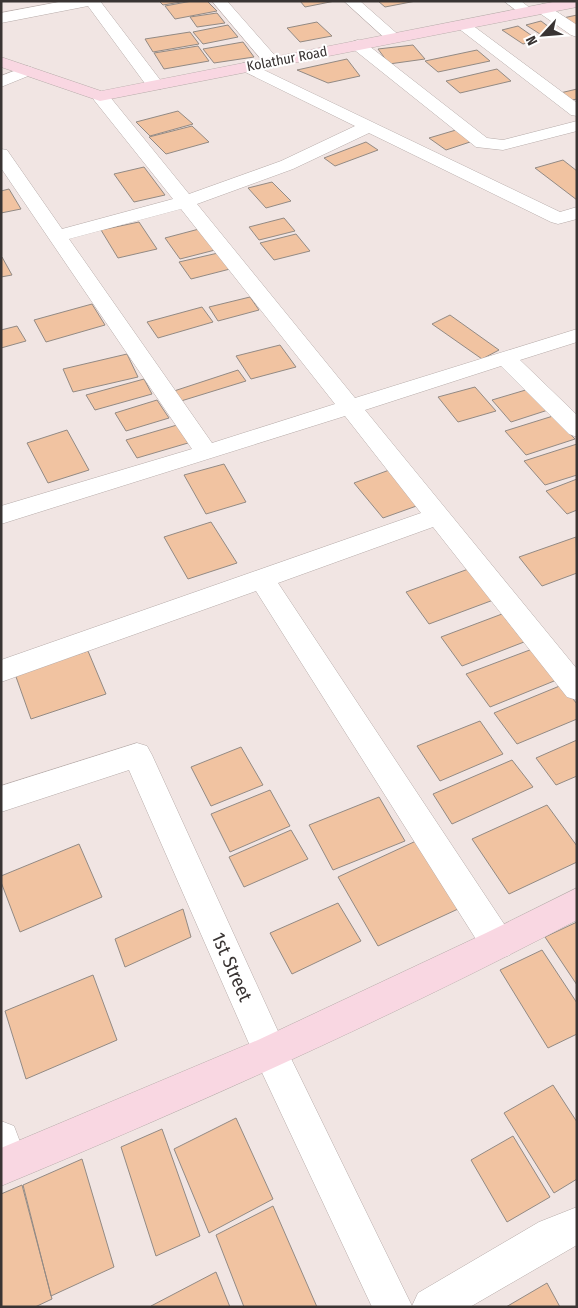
<svg xmlns="http://www.w3.org/2000/svg" width="578" height="1308" viewBox="0 0 578 1308" font-family="'Fira Sans Condensed',sans-serif">
  <style>
    .building { fill: #f1c3a1; stroke: #938a84 }
    .lines { fill: none; stroke-linecap: round; stroke-linejoin: round }
    .street-casing { stroke: #b7acaa; stroke-width: 1 }
    .secondary-casing { stroke: #b7acaa; stroke-width: 1 }
    .street { fill: #fff; fill-rule: evenodd }
    .secondary { fill: #f9d7e2; fill-rule: evenodd }
    .labels { text-anchor: middle; dominant-baseline: central; stroke-width: 4; stroke-linejoin: round; paint-order: stroke }
    .far-street-label { font-size: 14px; fill: #393433; stroke: #fff }
    .near-street-label { font-size: 19px; fill: #393433; stroke: #fff }
  </style>
  <rect width="100%" height="100%" fill="#f1e5e3"/>
  <path class="building" d="M159,1H187L163,5Z
    M192,1H207L217,11L175,19L165,6Z
    M300,1H335L305,7Z
    M378,1H416L385,7Z
    M217,13L225,23L197,27L190,17Z
    M577,15V28L563,18Z
    M541,21L557,33L543,36L526,25Z
    M317,22L332,36L300,42L287,28Z
    M228,25L238,37L203,44L193,32Z
    M518,26L538,40L523,44L502,30Z
    M190,32L199,44L153,52L145,39Z
    M243,42L254,57L214,63L203,49Z
    M413,45L425,59L389,64L378,49Z
    M198,46L209,61L164,69L154,53Z
    M477,50L490,61L438,72L425,61Z
    M347,59L360,76L328,83L297,70Z
    M497,69L511,81L460,93L446,81Z
    M577,89V99L567,101L556,94Z
    M178,111L193,124L150,136L136,122Z
    M192,126L209,142L166,154L149,137Z
    M456,130L473,141L446,150L429,138Z
    M366,142L378,150L335,166L324,158Z
    M563,160L577,171V200L535,168Z
    M144,167L165,195L134,202L114,174Z
    M272,182L291,201L266,208L248,188Z
    M9,189L21,209L1,213V191Z
    M284,218L295,231L259,240L249,227Z
    M139,222L157,249L118,258L101,230Z
    M199,229L215,250L180,259L165,238Z
    M296,234L310,251L274,260L260,243Z
    M218,253L230,269L191,279L179,262Z
    M1,257H2L12,275L1,277Z
    M250,297L259,310L218,321L209,307Z
    M92,304L105,325L46,342L34,320Z
    M202,307L213,322L158,338L147,322Z
    M450,315L499,350L482,359L432,324Z
    M17,326L26,341L1,348V330Z
    M280,345L296,367L251,379L236,356Z
    M127,354L138,377L73,392L63,369Z
    M238,370L246,381L181,401L174,391Z
    M144,379L152,394L95,410L86,395Z
    M475,387L496,411L458,422L438,397Z
    M529,389L548,410L511,422L492,400Z
    M157,400L169,418L126,431L115,413Z
    M553,416L575,439L526,455L505,431Z
    M177,425L188,443L137,458L126,440Z
    M67,430L89,470L48,483L27,443Z
    M577,444V475L545,485L524,461Z
    M224,464L246,502L206,514L184,475Z
    M392,469L422,504L383,518L354,483Z
    M577,479V510L567,514L546,491Z
    M211,522L237,563L188,579L164,537Z
    M576,537L577,573L542,586L519,557Z
    M471,568L496,599L429,624L406,592Z
    M502,614L524,642L462,666L441,637Z
    M535,648L559,679L490,707L466,674Z
    M88,651L106,694L31,719L15,674Z
    M562,685L577,704V719L517,744L494,713Z
    M480,721L503,754L440,781L417,746Z
    M577,740V776L556,785L536,758Z
    M241,747L263,785L211,806L191,767Z
    M512,760L533,787L452,824L433,794Z
    M270,790L290,826L230,852L211,814Z
    M379,797L405,841L333,870L309,825Z
    M547,805L577,846V862L509,894L472,839Z
    M291,830L308,859L244,887L229,857Z
    M416,841L458,909L378,946L338,877Z
    M79,844L102,897L20,932L1,882V876Z
    M338,903L361,941L292,974L270,933Z
    M183,909L191,937L125,967L115,939Z
    M577,922V985L545,937Z
    M542,950L577,1003V1034L548,1048L500,970Z
    M93,975L117,1040L26,1079L5,1011Z
    M553,1085L577,1122V1179L554,1193L504,1113Z
    M236,1118L273,1199L209,1233L174,1149Z
    M162,1129L200,1236L156,1256L121,1147Z
    M513,1136L550,1197L507,1222L471,1160Z
    M82,1159L114,1267L51,1296L23,1185Z
    M22,1185L52,1299L35,1307H1V1194Z
    M273,1206L317,1307H244L216,1235Z
    M216,1272L230,1307H151V1306Z
    M547,1283L560,1307H506Z"/>
  <g class="lines">
    <g class="street-casing">
      <path id="street" d="M64,1H100L161,81L163,85L161,89H149L88,6L1,23V13Z
        M212,1H227L278,59L280,62L278,65H266Z
        M344,1H360L402,38L400,41H388Z
        M504,1H521L535,12L532,15H522Z
        M543,4L548,6L577,25V37L571,35L538,12L535,9L538,6Z
        M463,20L468,22L577,103V116L571,115L458,28L455,25L458,22Z
        M358,40L364,42L487,138L503,140L577,121V131L503,150L476,147L352,48L350,45L352,42Z
        M247,62L560,212L577,207V219L558,224L551,222L369,133L293,169L197,204L355,398L577,329V342L520,360L577,415V437L569,434L501,366L365,410L577,669V700L567,697L433,527L278,583L510,933L515,944L510,955L498,959L486,955L256,591L1,682V660L421,513L345,416L1,524V506L192,449L1,168V149L7,150L62,229L173,199L94,100L92,96L94,92H106L189,194L281,161L355,126L241,70L239,67L241,64ZM181,209L335,404L212,443L69,239Z
        M27,66L33,68L35,71L33,74L1,87V76Z
        M137,743L147,746L152,755L282,1040L412,1306L418,1293L539,1222L577,1207V1245L470,1307H372L258,1064L129,770L1,812V786Z
        M1,1121L14,1126L28,1163L22,1176L9,1182L1,1178Z"/>
    </g>
    <g class="secondary-casing">
      <path id="secondary" d="M558,1H577V7L100,101L1,67V57L101,91Z
        M577,888V920C390,1018 196,1105 1,1186V1148L258,1040L486,933Z"/>
    </g>
    <use href="#street" class="street"/>
    <use href="#secondary" class="secondary"/>
  </g>
  <g class="labels">
    <g class="far-street-label">
      <text transform="translate(287 59) rotate(-11)">Kolathur Road</text>
    </g>
    <g class="near-street-label">
      <text transform="translate(232 967) rotate(66)">1st Street</text>
    </g>
  </g>
  <rect width="578" height="1308" fill="none" stroke="#393433" stroke-width="5"/>
  <g transform="translate(543 35) rotate(244)" stroke="#ffffff" stroke-width="4" paint-order="stroke">
  <path d="M0-4L9 19L0 12L-9 19Z" fill="#393433"/>
  <text y="-8" font-size="14" font-weight="bold" text-anchor="middle" fill="#393433">N</text>
  </g>
</svg>
